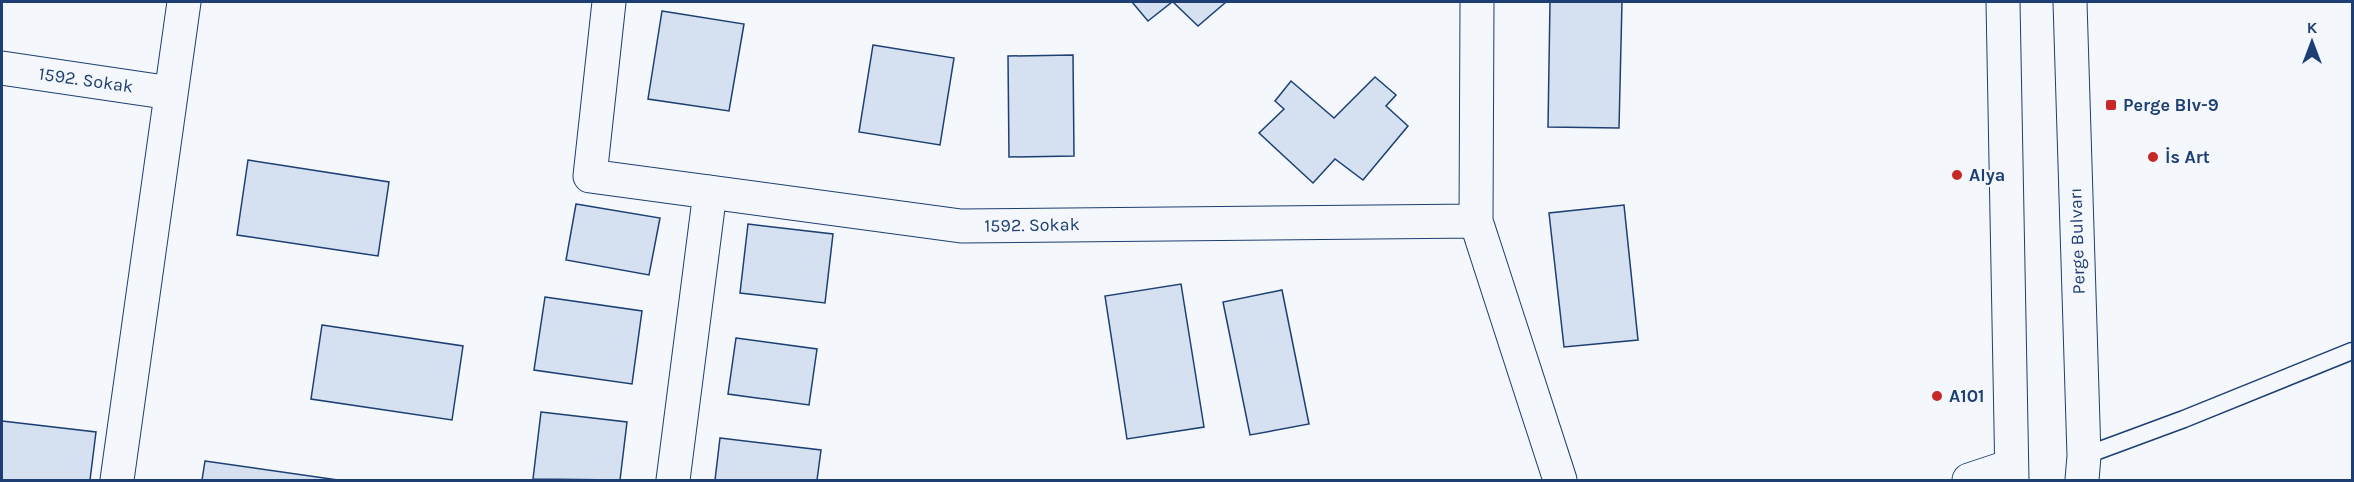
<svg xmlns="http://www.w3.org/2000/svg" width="2354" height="482" viewBox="0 0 2354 482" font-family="Karla,sans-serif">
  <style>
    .building { fill: #d5e0f0; stroke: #1d3f73; stroke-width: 1.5 }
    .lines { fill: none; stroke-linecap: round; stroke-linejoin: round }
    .service-casing { stroke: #1d3f73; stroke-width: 19 }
    .minor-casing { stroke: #1d3f73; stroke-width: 35 }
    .tertiary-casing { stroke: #1d3f73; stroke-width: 35 }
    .primary-casing { stroke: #1d3f73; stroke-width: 35 }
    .service { stroke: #f4f7fb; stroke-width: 16 }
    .minor { stroke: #f4f7fb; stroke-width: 33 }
    .tertiary { stroke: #f4f7fb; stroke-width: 33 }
    .primary { stroke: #f4f7fb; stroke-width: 33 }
    .poi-dot { fill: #c62828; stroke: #f4f7fb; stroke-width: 2 }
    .labels { text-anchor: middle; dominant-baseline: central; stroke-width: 4.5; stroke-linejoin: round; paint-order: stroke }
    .street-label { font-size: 18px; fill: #1d3f73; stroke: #f4f7fb }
    .poi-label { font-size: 18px; font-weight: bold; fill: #1d3f73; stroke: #f4f7fb; text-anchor: start }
  </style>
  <rect width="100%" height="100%" fill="#f4f7fb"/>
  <path class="building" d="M1132,2H1172L1148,21Z
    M1173,2H1226L1198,26Z
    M1550,2H1622L1619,128L1548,127Z
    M662,11L744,24L729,111L648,99Z
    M873,45L954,58L940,145L859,132Z
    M1073,55L1074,156L1009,157L1008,56Z
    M1375,77L1396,95L1386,106L1408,126L1363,180L1335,159L1313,183L1259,133L1284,109L1275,101L1291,81L1334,118Z
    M248,160L389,182L378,256L237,235Z
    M576,204L660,218L649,275L566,260Z
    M1624,205L1638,340L1564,347L1549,213Z
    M748,224L833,234L825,303L740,293Z
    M1181,284L1204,427L1127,439L1105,296Z
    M1282,290L1309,424L1250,435L1223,302Z
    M545,297L642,311L632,384L534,370Z
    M322,325L463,346L452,420L311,399Z
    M736,338L817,349L809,405L728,394Z
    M541,412L627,422L620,480L533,479Z
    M2,421L96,432L90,480H2Z
    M720,438L821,450L817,480H715Z
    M205,461L338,480H202Z"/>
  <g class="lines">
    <g class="service-casing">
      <path id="service" d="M2084,456L2184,419L2352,351"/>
    </g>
    <g class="minor-casing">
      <path id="minor" d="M609,2L590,176L961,226L1476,221
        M1477,2L1476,221L1560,480
        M2,68L171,93
        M117,480L184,2
        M673,480L710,192"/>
    </g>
    <g class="tertiary-casing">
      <path id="tertiary" d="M1969,480L2011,466"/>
    </g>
    <g class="primary-casing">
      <path id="primary" d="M2003,2L2012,480
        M2070,2L2084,456L2082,480"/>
    </g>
    <use href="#service" class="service"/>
    <use href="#minor" class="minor"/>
    <use href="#tertiary" class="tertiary"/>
    <use href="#primary" class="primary"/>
  </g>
  <g class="poi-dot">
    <rect x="2105" y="99" width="12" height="12" rx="3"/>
    <circle cx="2153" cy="157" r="6"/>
    <circle cx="1957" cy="175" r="6"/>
    <circle cx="1937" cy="396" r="6"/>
  </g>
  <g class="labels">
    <g class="street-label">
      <text transform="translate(86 80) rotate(8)">1592. Sokak</text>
      <text transform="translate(1032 225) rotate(-1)">1592. Sokak</text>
      <text transform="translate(2077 241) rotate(-92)">Perge Bulvarı</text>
    </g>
    <g class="poi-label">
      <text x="2123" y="105">Perge Blv-9</text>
      <text x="2165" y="157">İs Art</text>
      <text x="1969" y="175">Alya</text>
      <text x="1949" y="396">A101</text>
    </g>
  </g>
  <rect width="2354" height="482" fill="none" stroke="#1d3f73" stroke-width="6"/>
  <g transform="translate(2312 42)" stroke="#f4f7fb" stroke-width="4.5" paint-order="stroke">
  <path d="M0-4.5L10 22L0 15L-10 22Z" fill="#1d3f73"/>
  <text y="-9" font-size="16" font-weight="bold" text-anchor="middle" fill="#1d3f73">K</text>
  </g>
</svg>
